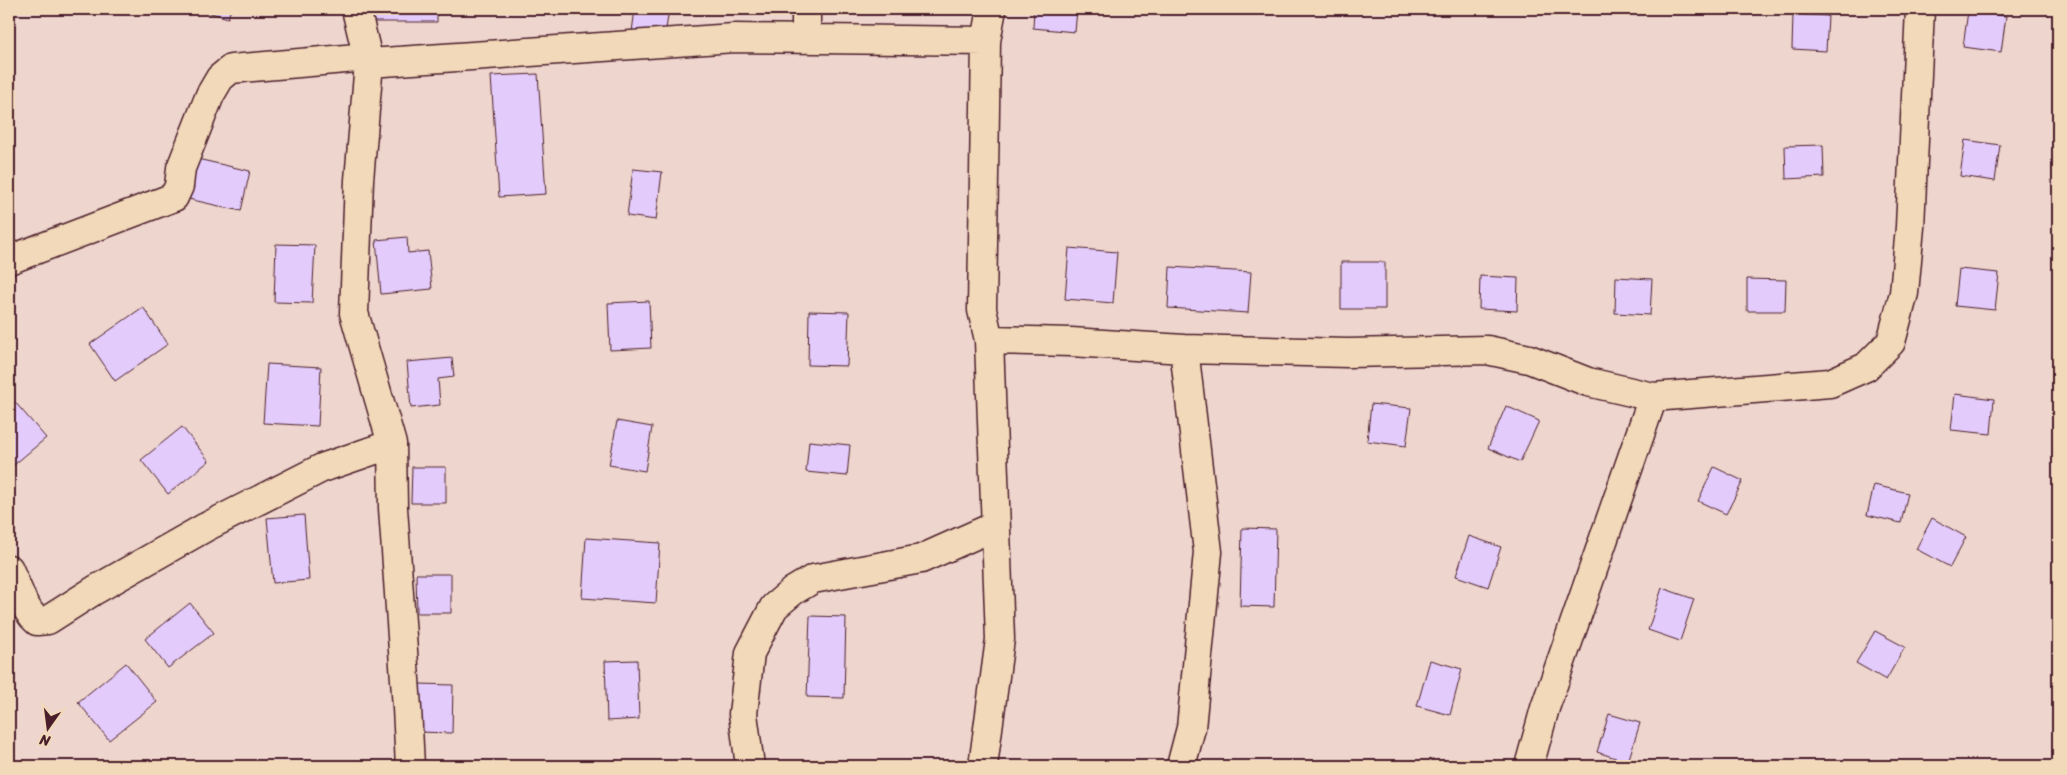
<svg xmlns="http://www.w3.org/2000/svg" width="2067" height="775" viewBox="0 0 2067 775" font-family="Sriracha,sans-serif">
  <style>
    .building { fill: #e3cbfb; stroke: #4a1f2b }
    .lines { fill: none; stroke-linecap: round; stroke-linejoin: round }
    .street-casing { stroke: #4a1f2b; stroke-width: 31 }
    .street { stroke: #f2d9b9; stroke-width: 28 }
  </style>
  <rect width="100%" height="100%" fill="#eed5cd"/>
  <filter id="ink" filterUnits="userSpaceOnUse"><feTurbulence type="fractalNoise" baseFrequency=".02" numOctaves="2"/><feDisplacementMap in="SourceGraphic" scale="10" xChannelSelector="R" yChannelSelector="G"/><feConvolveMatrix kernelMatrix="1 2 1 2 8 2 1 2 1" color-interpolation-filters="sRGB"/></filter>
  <g filter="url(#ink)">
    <path class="building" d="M197,9H231L228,18Z
      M370,9H437V22H371Z
      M635,9H669L665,36L632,32Z
      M1034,9H1077L1075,32L1033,28Z
      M1968,11L2006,16L2001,52L1963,47Z
      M1793,14L1828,16L1826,51L1792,49Z
      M538,74L546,194L499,197L491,76Z
      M1965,140L2000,145L1995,181L1960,176Z
      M1823,145L1824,177L1786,179L1785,146Z
      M193,158L250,171L241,211L184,198Z
      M633,169L662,172L656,220L627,216Z
      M407,237L408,253L428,251L432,289L381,294L376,240Z
      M276,244L315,245L312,303L274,302Z
      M1069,248L1117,252L1113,303L1065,299Z
      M1341,262H1385V309H1341Z
      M1170,267L1251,272L1248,313L1168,308Z
      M1959,269L1999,273L1995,310L1955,306Z
      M1480,276L1518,278L1517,311L1479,309Z
      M1616,277L1652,279L1650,315L1615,313Z
      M1747,279L1786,280L1785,311H1747Z
      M649,301L651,348L610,350L608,303Z
      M143,307L168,344L115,381L90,344Z
      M809,311L849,312L847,366L808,365Z
      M452,358L454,377L438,379L440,405L411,408L407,362Z
      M267,364L321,367L318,426L263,423Z
      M1955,394L1994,399L1991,434L1951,430Z
      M14,401L46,438L9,469V406Z
      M1371,404L1411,408L1406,446L1367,441Z
      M1506,406L1539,421L1520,462L1488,448Z
      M617,421L652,427L645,471L609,465Z
      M182,427L209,461L168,494L141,460Z
      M809,441L850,445L847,476L806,472Z
      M412,467H446V503H411Z
      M1714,467L1743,481L1726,514L1698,501Z
      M1874,485L1908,493L1901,523L1867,515Z
      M304,515L309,580L273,583L267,518Z
      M1932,518L1966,537L1950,567L1916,549Z
      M1242,528L1276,529L1274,607L1240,606Z
      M1469,536L1501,547L1488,587L1456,576Z
      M586,538L660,543L656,603L582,598Z
      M416,574H451V613H417Z
      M1662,588L1694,599L1680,641L1648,630Z
      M190,603L214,633L168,668L145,639Z
      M810,616L846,617L844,698L807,697Z
      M1875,631L1905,647L1886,680L1856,663Z
      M637,660L639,719L607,721L605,661Z
      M1430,660L1462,669L1450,715L1417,706Z
      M126,663L157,702L109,740L78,702Z
      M419,684L453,685L452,733L418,732Z
      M1609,714L1640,723L1628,762L1597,752Z"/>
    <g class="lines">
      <g class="street-casing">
        <path id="street" d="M356,9L369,63L734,38L986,41L992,9
          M806,9V37
          M986,41L982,310L989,340L1071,342L1184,349L1348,353L1487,350L1529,359L1588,382L1653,397L1830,383L1866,367L1891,342L1904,293L1910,227L1920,9
          M369,63L359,180L354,313L392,444L393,508L407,708L410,766
          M9,260L174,197L179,186L181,168L210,95L220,78L231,69L368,57
          M9,569L24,604L32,616L37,621L48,620L95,590L206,527L322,468L392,444
          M750,766L743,714L750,653L774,607L793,591L813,579L921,559L995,526
          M983,766L1000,639L989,340
          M1181,766L1191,728L1208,552L1184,349
          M1529,766L1545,708L1653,397"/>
      </g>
      <use href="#street" class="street"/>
    </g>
  </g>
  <rect width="2067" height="775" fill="none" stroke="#f2d9b9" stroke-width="30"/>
  <rect x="15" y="15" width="2037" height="745" fill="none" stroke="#4a1f2b" stroke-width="2" filter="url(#ink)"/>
  <g transform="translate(48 728) rotate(194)" stroke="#f2d9b9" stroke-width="4" paint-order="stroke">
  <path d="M0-4L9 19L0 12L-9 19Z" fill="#4a1f2b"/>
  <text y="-8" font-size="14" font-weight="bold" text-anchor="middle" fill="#4a1f2b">N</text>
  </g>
</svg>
